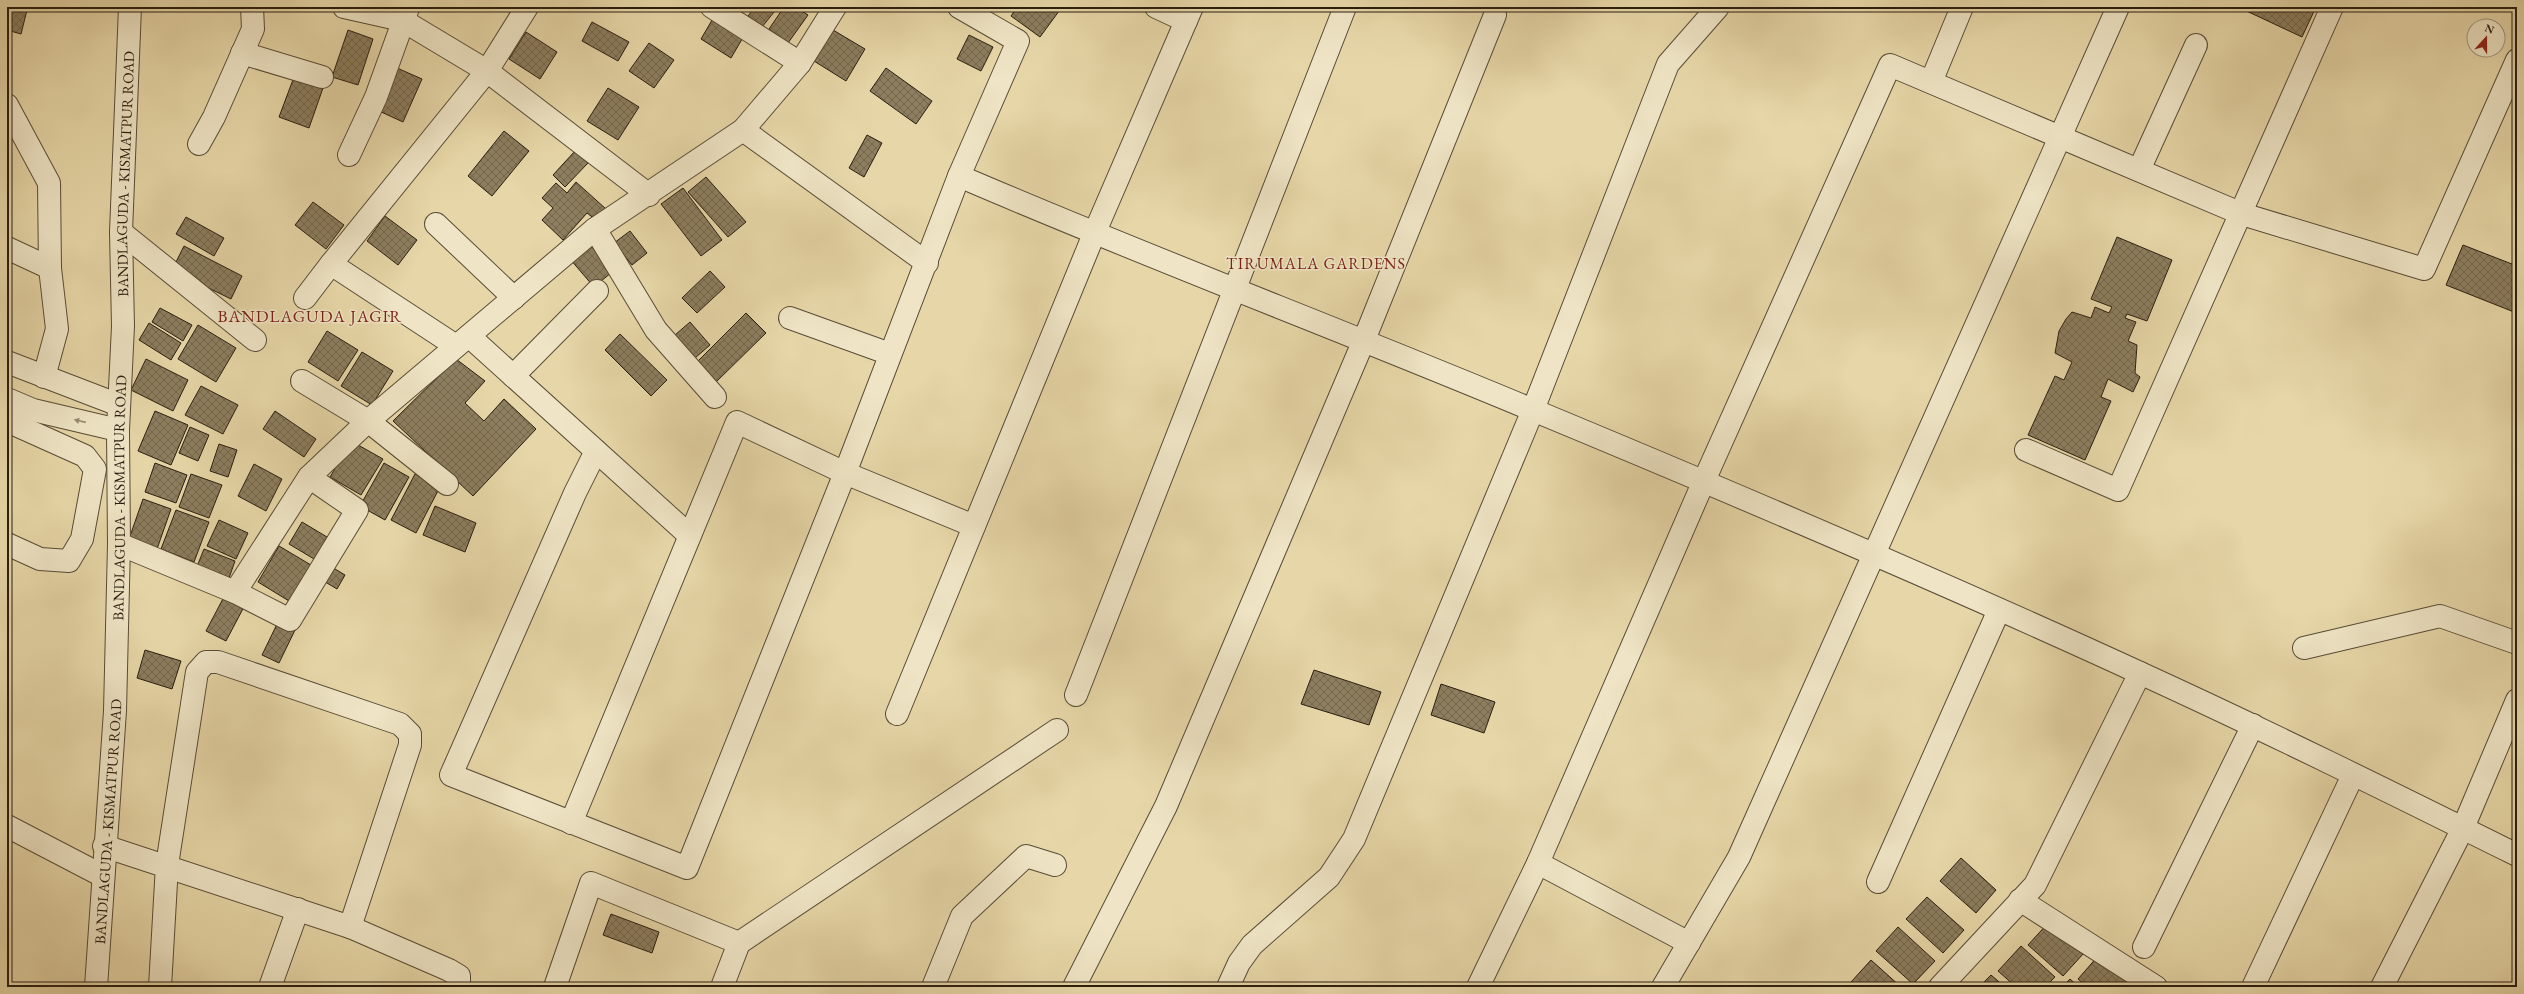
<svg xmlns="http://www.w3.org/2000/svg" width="2524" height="994" viewBox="0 0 2524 994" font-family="'EB Garamond',serif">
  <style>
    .building { fill: url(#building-cross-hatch); stroke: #2a1e10 }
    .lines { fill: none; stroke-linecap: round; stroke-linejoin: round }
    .minor-casing { stroke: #594c36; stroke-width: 24 }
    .minor { stroke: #efe5c6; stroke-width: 22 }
    .oneway { fill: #968b74 }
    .labels { text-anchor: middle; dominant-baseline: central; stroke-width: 3; stroke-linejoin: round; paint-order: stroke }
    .street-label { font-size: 15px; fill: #2a1e10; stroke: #efe5c6 }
    .neighbourhood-label { font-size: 16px; letter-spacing: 1px; fill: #7a1f14; stroke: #efe5c6 }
    .quarter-label { font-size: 17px; letter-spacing: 1px; fill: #7a1f14; stroke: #efe5c6 }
  </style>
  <defs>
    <pattern id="building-cross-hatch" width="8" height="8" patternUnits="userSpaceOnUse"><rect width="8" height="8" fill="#8c7e5f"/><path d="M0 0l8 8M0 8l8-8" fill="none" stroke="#73674d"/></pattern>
  </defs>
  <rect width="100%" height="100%" fill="#e7d7a8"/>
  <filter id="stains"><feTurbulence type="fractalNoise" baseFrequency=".005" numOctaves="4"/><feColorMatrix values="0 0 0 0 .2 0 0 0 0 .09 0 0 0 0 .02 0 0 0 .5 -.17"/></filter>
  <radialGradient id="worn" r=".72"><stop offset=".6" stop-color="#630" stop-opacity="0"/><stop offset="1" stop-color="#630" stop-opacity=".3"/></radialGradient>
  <path class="building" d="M7,7L27,10L21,34L7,30Z
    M755,7H778L762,27L748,16Z
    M784,7H796L808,15L788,43L769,29Z
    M1017,7H1062L1040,37L1011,16Z
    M2238,7H2316L2302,37Z
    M715,15L745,34L731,58L701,39Z
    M592,22L629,42L618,61L582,41Z
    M348,30L373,39L358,85L332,77Z
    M833,30L865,49L846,81L814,61Z
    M526,32L557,52L540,79L509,59Z
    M969,35L993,47L981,71L957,59Z
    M649,43L674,60L654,88L629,71Z
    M397,68L422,79L403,122L377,110Z
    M886,68L932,101L916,124L870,91Z
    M294,77L323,88L309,128L279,117Z
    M608,88L639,107L618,140L587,121Z
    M504,131L529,151L492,196L468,176Z
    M867,135L882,143L864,177L849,168Z
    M575,151L588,163L565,187L553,175Z
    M706,177L746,222L728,237L688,192Z
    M576,182L606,209L596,220L587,213L563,240L542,220L553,208L542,198L556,183L567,193Z
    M683,188L722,240L701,256L661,204Z
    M313,202L344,225L326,249L295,225Z
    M385,216L417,240L398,265L367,241Z
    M186,217L224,238L214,256L176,234Z
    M630,231L647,253L632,265L614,243Z
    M2117,237L2172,260L2147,321L2127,314L2125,318L2136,322L2128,341L2137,345L2135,373L2140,377L2133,392L2108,379L2101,397L2111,401L2085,460L2028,435L2055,376L2064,380L2072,362L2055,353L2059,331L2066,319L2072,312L2091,318L2095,307L2109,313L2112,307L2091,299Z
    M593,239L618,267L594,287L570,259Z
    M2463,245L2517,266V306L2514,312L2446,285Z
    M184,246L242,276L231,299L172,270Z
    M710,271L725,287L697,313L682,298Z
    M160,308L192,325L183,341L152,322Z
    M746,313L766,333L715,383L695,364Z
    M690,322L710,345L695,358L675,335Z
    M149,323L181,343L171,360L139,340Z
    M198,325L236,348L216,382L178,359Z
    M327,331L358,350L338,381L308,362Z
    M620,334L667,380L651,396L605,350Z
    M362,352L393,371L372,405L341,386Z
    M146,359L188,380L173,411L131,390Z
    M456,359L485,381L465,403L484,421L504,399L536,429L473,496L393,421Z
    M201,386L238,405L223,434L185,415Z
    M155,411L188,425L171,465L138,451Z
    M275,411L316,439L304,457L263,429Z
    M190,427L209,435L198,461L179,453Z
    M351,441L383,459L361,495L330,477Z
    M219,444L237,450L228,477L210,471Z
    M155,463L187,475L176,503L145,492Z
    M384,463L409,477L385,520L360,506Z
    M254,464L282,479L266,511L238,496Z
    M191,474L222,485L209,518L179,507Z
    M415,474L440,487L416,533L391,520Z
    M143,499L171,509L157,549L129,539Z
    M435,506L476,523L465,552L423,535Z
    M176,510L209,522L194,562L161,549Z
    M219,520L248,533L236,559L207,546Z
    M302,522L332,540L319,562L289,544Z
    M279,546L311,565L289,601L258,582Z
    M204,549L235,561L228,581L196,569Z
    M330,566L345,575L337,589L322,580Z
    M226,593L246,603L226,641L206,631Z
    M280,618L297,626L279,663L262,655Z
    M145,650L181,661L172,689L137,678Z
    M1314,670L1381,692L1369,725L1301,704Z
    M1441,684L1495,702L1484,733L1431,715Z
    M1961,858L1996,890L1976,913L1940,881Z
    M1927,897L1964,930L1943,953L1906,919Z
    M611,914L659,932L652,953L603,935Z
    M2049,922L2084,953L2063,976L2028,945Z
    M1898,927L1935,961L1913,984L1876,951Z
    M2021,946L2055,977L2045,987H2016L1998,971Z
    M2099,955L2135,987H2087L2078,979Z
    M1871,960L1901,987H1857L1851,982Z
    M1991,975L2005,987H1979Z
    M2070,979L2079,987H2062Z"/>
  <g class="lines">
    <g class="minor-casing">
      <g id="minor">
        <path d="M344,7L402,20L487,71L649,195"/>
        <path d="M712,7L800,63"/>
        <path d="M1156,7L1186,21"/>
        <path d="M242,53L322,77"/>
        <path d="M1931,82L1962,7"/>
        <path d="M7,105L49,183L50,268L57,329L44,377"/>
        <path d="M743,130L927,263"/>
        <path d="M199,144L214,117L253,29L252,7"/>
        <path d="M349,155L376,97L408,8"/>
        <path d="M2139,170L2196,45"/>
        <path d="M959,176C1147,257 1339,329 1528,408C1733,493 1938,580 2140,673C2267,731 2392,793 2517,855"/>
        <path d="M436,224L514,298"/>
        <path d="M595,229L656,330L715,397"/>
        <path d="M121,232L255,340"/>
        <path d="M7,248L50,268"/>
        <path d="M331,264L487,71L527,7"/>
        <path d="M305,298L331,264L456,346"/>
        <path d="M790,318L890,354"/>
        <path d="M469,336L689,535"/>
        <path d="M7,362L119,405"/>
        <path d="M513,376L597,291"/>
        <path d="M302,381L368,421L447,484"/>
        <path d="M7,399L33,410L118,430"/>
        <path d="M7,421L85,456L95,469L82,539L69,561L40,559L7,544"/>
        <path d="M2026,450L2118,490L2332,7"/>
        <path d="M596,451L575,493L451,775L687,868L845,473L959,176L1018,41L959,7"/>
        <path d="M119,544L235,592L290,620L357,510L309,477"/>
        <path d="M235,592L309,477L368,421L595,229L743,130L800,63L835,7"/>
        <path d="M2304,648L2440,616L2517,643"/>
        <path d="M1076,695L1345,7"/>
        <path d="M897,714L1094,234L1192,7"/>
        <path d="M571,823L737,422L845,473L974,526"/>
        <path d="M7,826L103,876"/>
        <path d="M104,846L350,927L410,745V734L400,724L218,662H206L197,672L167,865L160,987"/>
        <path d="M1538,863L1689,943"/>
        <path d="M1878,882L1999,610"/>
        <path d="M2020,900L2156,987"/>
        <path d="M350,927L449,970L459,976V987"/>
        <path d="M2144,947L2253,725"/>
        <path id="s1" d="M96,987L115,711L119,544L118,430L123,326L121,232L130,7"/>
        <path d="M270,987L298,909"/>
        <path d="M555,987L591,883L739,943"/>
        <path d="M722,987L739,943L1057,730"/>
        <path d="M933,987L962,916L1026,856L1055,865"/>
        <path d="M1074,987L1166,806L1364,340L1495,15"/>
        <path d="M1228,987L1239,963L1252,945L1329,877L1354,839L1533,410L1668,64L1718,7"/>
        <path d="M1478,987L1538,863L1703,483L1890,65L2242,214L2424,269L2517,60"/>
        <path d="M1663,987L1739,857L2118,7"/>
        <path d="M1940,987L2035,885L2140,673"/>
        <path d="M2253,987L2353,775"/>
        <path d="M2382,987L2463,828L2517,700"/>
      </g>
    </g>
    <use href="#minor" class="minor"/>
  </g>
  <defs><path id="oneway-solid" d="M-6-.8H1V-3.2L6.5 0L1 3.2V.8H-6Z"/></defs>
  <use class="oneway" href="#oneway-solid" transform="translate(80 421) rotate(-167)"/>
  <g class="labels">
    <g class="street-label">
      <text stroke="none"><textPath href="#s1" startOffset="814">BANDLAGUDA - KISMATPUR ROAD</textPath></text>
      <text stroke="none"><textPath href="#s1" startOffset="490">BANDLAGUDA - KISMATPUR ROAD</textPath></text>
      <text stroke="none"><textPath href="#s1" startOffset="166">BANDLAGUDA - KISMATPUR ROAD</textPath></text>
    </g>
    <g class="neighbourhood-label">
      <text x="1316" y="263">TIRUMALA GARDENS</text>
    </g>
    <g class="quarter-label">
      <text x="310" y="316">BANDLAGUDA JAGIR</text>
    </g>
  </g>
  <rect width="2524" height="994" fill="none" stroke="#e7d7a8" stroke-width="24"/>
  <rect x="8" y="8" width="2508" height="978" fill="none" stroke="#2a1e10" stroke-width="2"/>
  <rect x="12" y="12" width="2500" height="970" fill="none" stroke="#2a1e10"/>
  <g transform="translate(2486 38) rotate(21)"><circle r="19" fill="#efe5c6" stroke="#a0957d"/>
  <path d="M0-3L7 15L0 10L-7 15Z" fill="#8f2418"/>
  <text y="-6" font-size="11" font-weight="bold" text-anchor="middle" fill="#2a1e10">N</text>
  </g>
  <rect width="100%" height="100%" filter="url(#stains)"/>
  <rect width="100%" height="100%" fill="url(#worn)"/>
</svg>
